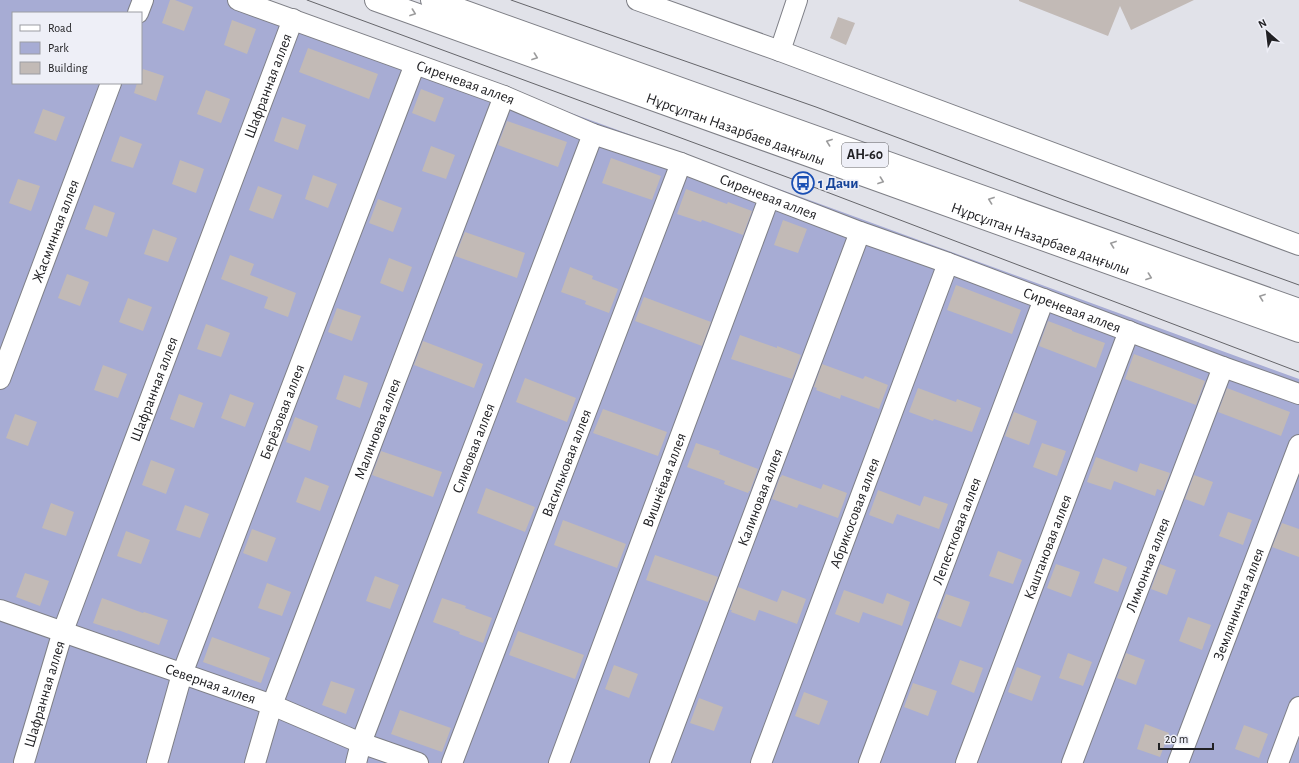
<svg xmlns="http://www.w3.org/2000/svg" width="1299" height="763" viewBox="0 0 1299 763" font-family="'Alegreya Sans',sans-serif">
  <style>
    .green { fill: #a7acd4; fill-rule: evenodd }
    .building { fill: #c2bab6 }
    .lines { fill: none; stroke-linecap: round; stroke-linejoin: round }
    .minor-casing { stroke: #7e7f86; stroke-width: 22 }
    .primary-casing { stroke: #7e7f86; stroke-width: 24 }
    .minor { stroke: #fff; stroke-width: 20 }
    .primary { stroke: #fff; stroke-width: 22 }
    .tram { stroke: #65656a; stroke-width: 1 }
    .oneway { stroke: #9b9b9c }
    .labels { text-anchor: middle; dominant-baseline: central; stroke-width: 3; stroke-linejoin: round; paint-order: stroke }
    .shield { fill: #eeeff7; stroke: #5e5f63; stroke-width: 1 }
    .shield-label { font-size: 14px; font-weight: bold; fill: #212124 }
    .street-label { font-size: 15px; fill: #212124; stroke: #eeeff7 }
    .transit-label { font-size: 15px; font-weight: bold; fill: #164399; stroke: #eeeff7; text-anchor: start }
  </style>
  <rect width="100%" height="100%" fill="#e1e2e9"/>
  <path class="green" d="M0,0H262L1299,379V763H0ZM13,13H141V83H13Z"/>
  <path class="building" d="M170,0H175L193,7L184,31L162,23Z
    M1019,0H1194L1131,30L1120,6L1108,36L1019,1Z
    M838,17L855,23L846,45L830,38Z
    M232,20L256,29L247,54L224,45Z
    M308,48L378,74L369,99L299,72Z
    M143,69L164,76L156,101L134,93L137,83H141V74Z
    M421,89L444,98L435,122L412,113Z
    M206,90L230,99L221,123L197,114Z
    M43,109L65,117L56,141L34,133Z
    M282,117L306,125L298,150L274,141Z
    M507,121L567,142L558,167L498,145Z
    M120,136L142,144L133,168L111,161Z
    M431,146L455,155L446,179L422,171Z
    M611,158L661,176L652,200L602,183Z
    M180,160L204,169L196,193L172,184Z
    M313,175L337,184L328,208L305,199Z
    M18,179L40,186L31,211L9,203Z
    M258,186L282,195L273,219L249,210Z
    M686,189L727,204L728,202L752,211L743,235L702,220L701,222L677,214Z
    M378,199L402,208L393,232L369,223Z
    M94,205L115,213L107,237L85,229Z
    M783,220L807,229L798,253L774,245Z
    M153,229L177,238L168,262L144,254Z
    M465,232L525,253L517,278L455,256Z
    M230,255L254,264L250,275L296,293L288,317L264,308L268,297L221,279Z
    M389,258L412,267L403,292L380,283Z
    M570,267L593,276L592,279L618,289L609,313L585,304L586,301L561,292Z
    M67,274L89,282L80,306L58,298Z
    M956,285L1021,310L1012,334L947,310Z
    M644,297L711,322L702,346L635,321Z
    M128,298L152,307L143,331L119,322Z
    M337,308L361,316L352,341L328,332Z
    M1048,321L1072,330V331L1105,343L1096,368L1039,346Z
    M206,324L230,333L221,357L197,349Z
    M740,335L777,348V346L801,355L792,379L731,359Z
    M423,341L483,364L474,388L414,365Z
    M1134,354L1205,381L1196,405L1125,379Z
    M822,364L863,379L865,376L888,385L879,409L841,395L840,399L816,390L817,388L814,387Z
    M103,365L127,374L118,398L94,390Z
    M344,375L368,383L360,408L336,399Z
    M525,378L576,398L567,422L516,402Z
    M918,388L956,402L957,399L981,408L972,432L934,419L933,421L909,412Z
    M1227,388L1290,412L1281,436L1218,412Z
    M179,394L203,403L194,428L170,419Z
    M230,394L254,403L245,427L221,418Z
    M603,409L667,432L658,456L593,433Z
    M1014,412L1037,421L1029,445L1005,436Z
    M15,414L37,422L28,446L6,438Z
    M295,417L318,426L310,451L286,442Z
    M696,443L720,451L719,454L758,469L750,491H749L748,493L724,484L725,481L687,467Z
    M1042,443L1066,451L1057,476L1033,467Z
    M381,451L442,472L433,497L372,475Z
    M1096,457L1137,472L1140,463L1170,473L1163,491L1157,489L1155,496L1114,481L1111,490L1087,482Z
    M151,460L175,469L166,494L142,485Z
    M782,475L821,489L823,484L847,493L838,518L799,504L797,508L772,499L780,477H781Z
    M1194,475L1213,482L1204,506L1185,499Z
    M305,477L329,486L320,511L296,502Z
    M486,488L535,507L525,532L477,513Z
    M878,490L920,506L924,496L948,504L939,529L897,514L893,524L869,515Z
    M51,503L74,512L66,536L42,528Z
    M185,505L209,514L200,538L176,530Z
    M1228,512L1252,520L1243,545L1219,536Z
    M563,520L626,544L617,568L554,545Z
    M1282,523L1299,529V557L1272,547Z
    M252,529L276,538L267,562L243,553Z
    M126,531L150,540L141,564L117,556Z
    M998,551L1022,560L1013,584L989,576Z
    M655,555L718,577L708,602L646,580Z
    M1103,558L1127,567L1118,592L1094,583Z
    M1056,564L1080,572L1071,597L1047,588Z
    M1160,564L1176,570L1167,595L1151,589Z
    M25,573L49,581L40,606L16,597Z
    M375,576L399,585L390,609L366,601Z
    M267,583L291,592L282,616L258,608Z
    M738,587L777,602L782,590L806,599L797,624L759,610L755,621L731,612L732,610H730Z
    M844,590L883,604L887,593L910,602L902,626L863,612L859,623L835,614Z
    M946,594L970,602L961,627L937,618Z
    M102,598L143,613L144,612L168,620L159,645L118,630L117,631L93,623Z
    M442,598L466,606L465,608L492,618L483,643L459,634L460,632L433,622Z
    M1188,617L1211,625L1202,650L1179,641Z
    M518,631L584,655L575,679L509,655Z
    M212,637L270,658L261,683L203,662Z
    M1068,653L1092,662L1083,686L1059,678Z
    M1126,653L1145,660L1136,685L1117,678Z
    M960,660L983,668L974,693L951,684Z
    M614,665L638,674L629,698L605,689Z
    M1017,667L1041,676L1032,701L1008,692Z
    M331,681L355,689L346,714L322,705Z
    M913,683L937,691L928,716L904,707Z
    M804,692L828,701L819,725L795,716Z
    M699,698L723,707L714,731L690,723Z
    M400,710L451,728L442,752L391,734Z
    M1145,724L1169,733L1160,757L1137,749Z
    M1244,725L1268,734L1259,758L1235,749Z"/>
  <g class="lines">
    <g class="minor-casing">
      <g id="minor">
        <path id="s1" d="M238,0L504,96L593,134L681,163L860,232L948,263L1223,367L1299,394"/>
        <path d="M637,0L780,51L1299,245"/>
        <path d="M138,13L143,0"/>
        <path d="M780,51L797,0"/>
        <path id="s2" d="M0,379L111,83"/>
        <path id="s3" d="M0,610L272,705L361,743L418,763"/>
        <path id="s4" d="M24,762L63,631L293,19"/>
        <path id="s5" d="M157,763L182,674L415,64"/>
        <path id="s6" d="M255,763L272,705L504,96"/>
        <path id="s7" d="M356,763L361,743L593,134"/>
        <path id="s8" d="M452,763L681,163"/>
        <path id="s9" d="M559,763L769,198"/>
        <path id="s10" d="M660,763L860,232"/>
        <path id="s11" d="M761,763L948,263"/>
        <path id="s12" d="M869,763L1044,299"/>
        <path id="s13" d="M966,763L1129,331"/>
        <path id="s14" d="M1072,763L1223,367"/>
        <path id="s15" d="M1178,763L1299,445"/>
        <path d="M1278,763L1299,707"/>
      </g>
    </g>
    <g class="primary-casing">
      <g id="primary">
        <path id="s16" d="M376,0L1299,331"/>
        <path d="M432,0L1299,310"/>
      </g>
    </g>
    <use href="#minor" class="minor"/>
    <use href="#primary" class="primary"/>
    <path class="tram" d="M307,0L803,183L1299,372
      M511,0L816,107L1064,200L1299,285"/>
  </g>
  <defs><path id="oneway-chevron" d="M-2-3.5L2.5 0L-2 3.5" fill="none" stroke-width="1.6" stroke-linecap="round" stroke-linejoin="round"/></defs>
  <g class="oneway">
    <use href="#oneway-chevron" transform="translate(413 13) rotate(20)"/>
    <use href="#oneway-chevron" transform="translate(535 57) rotate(20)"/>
    <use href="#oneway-chevron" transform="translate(829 142) rotate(-160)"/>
    <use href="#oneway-chevron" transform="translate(881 181) rotate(20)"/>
    <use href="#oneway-chevron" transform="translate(991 200) rotate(-160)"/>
    <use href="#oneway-chevron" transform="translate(1113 244) rotate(-160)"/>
    <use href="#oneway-chevron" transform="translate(1149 277) rotate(20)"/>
    <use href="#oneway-chevron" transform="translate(1262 297) rotate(-160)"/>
  </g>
  <defs>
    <g id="bus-ring" transform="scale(1.15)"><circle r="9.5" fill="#eeeff7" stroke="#1a4fb4" stroke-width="1.5"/><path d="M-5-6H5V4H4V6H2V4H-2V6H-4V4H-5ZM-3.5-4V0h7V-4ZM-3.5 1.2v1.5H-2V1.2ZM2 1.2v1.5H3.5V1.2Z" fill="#1a4fb4"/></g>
  </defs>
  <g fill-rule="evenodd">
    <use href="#bus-ring" x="803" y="183"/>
  </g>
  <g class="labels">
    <rect class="shield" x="842" y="143" width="46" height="24" rx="3"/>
    <g class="shield-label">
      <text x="865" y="155">АН-60</text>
    </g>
    <g class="street-label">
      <text stroke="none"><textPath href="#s1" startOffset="242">Сиреневая аллея</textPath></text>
      <text stroke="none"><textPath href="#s4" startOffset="719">Шафранная аллея</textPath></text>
      <text stroke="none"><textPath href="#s16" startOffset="382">Нұрсұлтан Назарбаев даңғылы</textPath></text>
      <text stroke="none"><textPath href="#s1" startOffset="566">Сиреневая аллея</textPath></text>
      <text stroke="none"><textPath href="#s2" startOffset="158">Жасминная аллея</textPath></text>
      <text stroke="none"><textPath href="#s16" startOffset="706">Нұрсұлтан Назарбаев даңғылы</textPath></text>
      <text stroke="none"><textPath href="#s1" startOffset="890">Сиреневая аллея</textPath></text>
      <text stroke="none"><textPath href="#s4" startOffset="395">Шафранная аллея</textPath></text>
      <text stroke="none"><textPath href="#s5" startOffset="373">Берёзовая аллея</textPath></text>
      <text stroke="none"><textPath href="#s6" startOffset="356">Малиновая аллея</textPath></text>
      <text stroke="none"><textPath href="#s7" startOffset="336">Сливовая аллея</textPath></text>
      <text stroke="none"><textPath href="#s8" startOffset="321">Васильковая аллея</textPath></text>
      <text stroke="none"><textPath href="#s9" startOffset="302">Вишнёвая аллея</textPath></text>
      <text stroke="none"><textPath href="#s10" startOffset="284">Калиновая аллея</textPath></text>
      <text stroke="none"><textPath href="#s11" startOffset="267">Абрикосовая аллея</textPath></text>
      <text stroke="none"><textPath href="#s12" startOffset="248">Лепестковая аллея</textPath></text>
      <text stroke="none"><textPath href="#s13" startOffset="231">Каштановая аллея</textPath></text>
      <text stroke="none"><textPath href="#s14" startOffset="212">Лимонная аллея</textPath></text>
      <text stroke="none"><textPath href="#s15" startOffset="170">Земляничная аллея</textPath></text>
      <text stroke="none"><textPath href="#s3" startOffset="223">Северная аллея</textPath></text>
      <text stroke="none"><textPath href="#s4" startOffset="71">Шафранная аллея</textPath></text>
    </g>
    <g class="transit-label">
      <text x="818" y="183">1 Дачи</text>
    </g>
  </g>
  <rect x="12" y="12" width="130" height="72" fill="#eeeff7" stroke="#9c9da3"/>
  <rect x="20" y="25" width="20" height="6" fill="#ffffff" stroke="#9c9da3"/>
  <text x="48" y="32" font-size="12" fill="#212124">Road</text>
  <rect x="20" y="42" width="20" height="12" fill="#a7acd4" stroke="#9c9da3"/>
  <text x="48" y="52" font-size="12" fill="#212124">Park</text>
  <rect x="20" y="62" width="20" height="12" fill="#c2bab6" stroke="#9c9da3"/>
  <text x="48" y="72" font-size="12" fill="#212124">Building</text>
  <g transform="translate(1267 32) rotate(332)" stroke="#eeeff7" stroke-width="3" paint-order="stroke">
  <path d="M0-3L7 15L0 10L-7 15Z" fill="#212124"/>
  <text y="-6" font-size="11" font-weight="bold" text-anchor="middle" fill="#212124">N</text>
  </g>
  <path d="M1159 743v6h54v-6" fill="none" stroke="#212124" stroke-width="2"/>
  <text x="1165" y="743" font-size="12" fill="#212124" stroke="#eeeff7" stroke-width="3" paint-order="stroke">20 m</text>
</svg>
